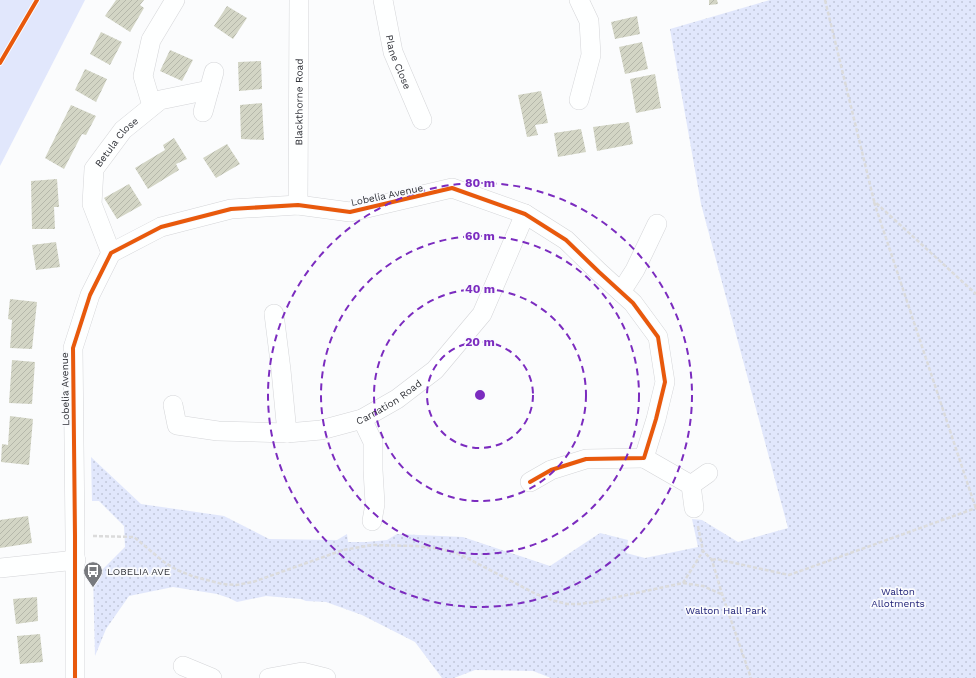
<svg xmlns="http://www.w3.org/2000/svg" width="976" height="678" viewBox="0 0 976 678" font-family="'Work Sans',sans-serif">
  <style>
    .grass { fill: #e1e7fc }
    .park { fill: url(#park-dots) }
    .building { fill: url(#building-hatch) }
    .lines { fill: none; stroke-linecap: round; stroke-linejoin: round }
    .minor-casing { stroke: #d4d5d8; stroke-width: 20 }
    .path { stroke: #dbdbdb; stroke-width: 2.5; stroke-dasharray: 4 2; stroke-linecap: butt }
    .minor { stroke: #feffff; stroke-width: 19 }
    .cycleway-casing { stroke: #fafbfe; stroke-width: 6 }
    .cycleway { stroke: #e8590c; stroke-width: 4 }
    .ring { fill: none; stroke: #7b2cbf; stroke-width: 2; stroke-dasharray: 7 5 }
    .labels { text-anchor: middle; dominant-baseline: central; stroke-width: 3.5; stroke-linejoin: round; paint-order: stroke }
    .street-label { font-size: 10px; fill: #303238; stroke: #fafbfe }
    .poi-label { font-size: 10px; fill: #303238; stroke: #fafbfe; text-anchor: start }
    .park-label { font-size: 10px; fill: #202277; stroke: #fafbfe }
    .centre { fill: #7b2cbf; stroke: #fafbfe; stroke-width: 2 }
    .ring-label { font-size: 12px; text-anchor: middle; font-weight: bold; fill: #7b2cbf; stroke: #fafbfe; stroke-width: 3.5; stroke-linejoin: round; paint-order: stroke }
  </style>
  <defs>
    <pattern id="park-dots" width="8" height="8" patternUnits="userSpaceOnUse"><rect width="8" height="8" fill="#e1e7fc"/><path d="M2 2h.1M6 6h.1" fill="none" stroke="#c1c7d9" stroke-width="1.8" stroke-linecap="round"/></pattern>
    <pattern id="building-hatch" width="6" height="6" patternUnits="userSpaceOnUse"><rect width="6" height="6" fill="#d3d5c5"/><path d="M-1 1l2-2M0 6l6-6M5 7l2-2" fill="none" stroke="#b5b7aa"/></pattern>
  </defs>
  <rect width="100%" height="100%" fill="#fbfcfd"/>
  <path class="grass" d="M0,0H85L0,166Z"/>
  <path class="park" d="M770,0H976V678H551L533,671L475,670L454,678H442L415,642L362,615L326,602L306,601L301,599L266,596L237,602L229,598L217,594L173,587L129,596L106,629L95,656L93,574L99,573L125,547L124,526L99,501H92L91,457L141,504L224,516L269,539L337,540L347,534L348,542H366L387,540L397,534L463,537L550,566L600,533L628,540L626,553L645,558L698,547L692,519L702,520L738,542L788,528L701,204L670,29Z"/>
  <path class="building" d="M116,0H144L140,5L144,8L130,32L105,16Z
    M709,0H717L718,4L709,5Z
    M227,6L247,18L233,39L214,26Z
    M637,16L640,34L615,39L611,22Z
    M101,32L122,42L110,65L90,54Z
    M642,42L648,69L625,74L619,47Z
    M170,50L193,60L182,81L160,71Z
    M261,61L262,89L239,91L238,62Z
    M85,69L107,79L96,102L75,90Z
    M655,74L661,108L636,113L630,79Z
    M541,91L548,123L535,125L538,135L527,137L518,95Z
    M262,103L264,140L241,139L240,105Z
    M71,105L96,116L86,135L82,134L64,169L45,158Z
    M629,122L633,144L597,151L593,127Z
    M581,129L586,152L558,157L554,133Z
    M174,138L187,159L176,164L179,170L148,189L135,168L165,150L163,145Z
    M227,144L240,164L216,178L203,158Z
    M57,179L59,207H54L55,229H32L31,181Z
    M129,184L142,205L117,219L104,198Z
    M56,242L60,267L36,270L32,245Z
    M10,299L37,302L32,349L10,348L12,320L8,319Z
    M12,360L35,362L32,404L9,403Z
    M10,416L33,419L29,465L1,462L2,444L8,445Z
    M28,516L32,543L0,548V520Z
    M37,597L38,621L16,624L13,599Z
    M40,634L43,662L20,664L17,636Z"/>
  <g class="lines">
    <g class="minor-casing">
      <g id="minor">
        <path id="s1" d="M383,0L393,52L422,120"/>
        <path d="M579,0L589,21L591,55L579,100"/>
        <path d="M152,106L143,76L151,40L175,0"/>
        <path d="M203,112L214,72"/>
        <path id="s2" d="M298,205L299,0"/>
        <path id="s3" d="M111,253L92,204L94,169L123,130L160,100L209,90"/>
        <path d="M621,292L635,270L657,224"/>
        <path d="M274,314L281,370L287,433"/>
        <path id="s4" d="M173,405L177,425L218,431L287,433L321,430L362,419L397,399L435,370L482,314L525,214"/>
        <path d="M362,419L373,442V470L375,504L372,521"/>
        <path d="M644,458L691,485L708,473"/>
        <path d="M691,485L694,508"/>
        <path d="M0,568L76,560"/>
        <path d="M183,666L212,678"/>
        <path d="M75,678V536L73,348L90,295L111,253L161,227L231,209L298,205L350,212L452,188L525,214L566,240L599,272L633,303L658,337L665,382L656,419L644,458L586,459L551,470L530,482"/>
        <path d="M269,678L302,672L326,678"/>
      </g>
    </g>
    <path class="path" d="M825,0L874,201L976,294
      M874,202L976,509
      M698,526L703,551
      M93,536L134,537L164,562L177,570L192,576L222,584L236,585L253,582L343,550L372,545L417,546L441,549L456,553L467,558L536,594L552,600L567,604H580L594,602L683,583L703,551L712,560L722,594L751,678
      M712,560L716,559L789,575L976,508
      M683,583L703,586L721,594"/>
    <use href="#minor" class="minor"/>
    <g class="cycleway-casing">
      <path id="cycleway" d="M0,63L37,0
        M75,678V536L73,348L90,295L111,253L161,227L231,209L298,205L350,212L452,188L525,214L566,240L599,272L633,303L658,337L665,382L656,419L644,458L586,459L551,470L530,482"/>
    </g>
    <use href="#cycleway" class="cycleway"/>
  </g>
  <g class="ring">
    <circle cx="480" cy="395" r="53"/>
    <circle cx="480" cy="395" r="106"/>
    <circle cx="480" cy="395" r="159"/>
    <circle cx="480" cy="395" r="212"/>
  </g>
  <defs>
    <g id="bus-pin" transform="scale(1)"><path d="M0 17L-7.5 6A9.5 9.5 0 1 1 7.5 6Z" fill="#77797d" stroke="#fafbfe"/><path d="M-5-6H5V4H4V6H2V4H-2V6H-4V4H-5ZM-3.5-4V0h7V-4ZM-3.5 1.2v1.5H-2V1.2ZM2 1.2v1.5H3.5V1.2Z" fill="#fff"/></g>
  </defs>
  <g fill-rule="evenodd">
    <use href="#bus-pin" x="93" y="571"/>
  </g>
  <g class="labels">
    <g class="street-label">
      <text stroke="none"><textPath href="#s1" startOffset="64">Plane Close</textPath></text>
      <text stroke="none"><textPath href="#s2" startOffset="103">Blackthorne Road</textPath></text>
      <text stroke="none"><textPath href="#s3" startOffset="123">Betula Close</textPath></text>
      <text transform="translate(387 195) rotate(-12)">Lobelia Avenue</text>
      <text transform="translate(65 389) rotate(-91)">Lobelia Avenue</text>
      <text stroke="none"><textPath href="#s4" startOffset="239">Carnation Road</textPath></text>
    </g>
    <g class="poi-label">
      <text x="107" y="571">LOBELIA AVE</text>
    </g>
    <g class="park-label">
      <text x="898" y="591">Walton<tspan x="898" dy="12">Allotments</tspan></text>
      <text x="726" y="610">Walton Hall Park</text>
    </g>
  </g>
  <circle cx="480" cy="395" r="6" class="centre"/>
  <g class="ring-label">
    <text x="480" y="187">80 m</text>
    <text x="480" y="240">60 m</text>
    <text x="480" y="293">40 m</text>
    <text x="480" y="346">20 m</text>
  </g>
</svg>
